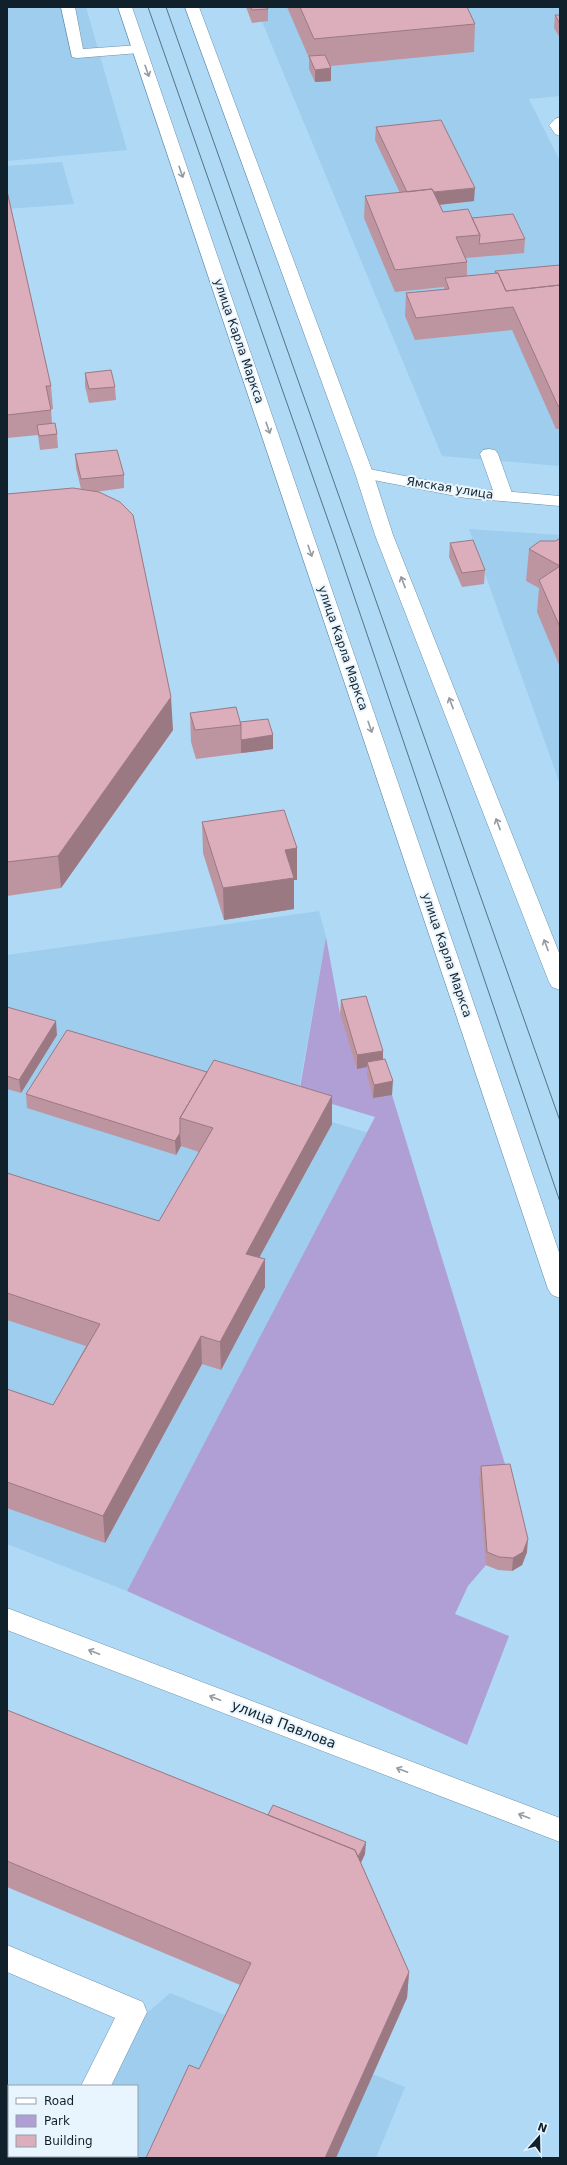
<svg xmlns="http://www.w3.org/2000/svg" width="567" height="2165" viewBox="0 0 567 2165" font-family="'DejaVu Sans',sans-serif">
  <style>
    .built { fill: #9ecdee }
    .green { fill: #b09fd5 }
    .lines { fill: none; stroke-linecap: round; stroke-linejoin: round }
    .lane-casing { stroke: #6b92ac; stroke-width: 1 }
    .secondary-casing { stroke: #6b92ac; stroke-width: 1 }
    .primary-casing { stroke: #6b92ac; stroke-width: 1 }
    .lane { fill: #fff; fill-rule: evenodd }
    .secondary { fill: #fff; fill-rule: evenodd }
    .primary { fill: #fff; fill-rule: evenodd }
    .tram { stroke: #577284; stroke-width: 1 }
    .wall { fill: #bd95a1 }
    .shaded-wall { fill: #9a7983 }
    .building { fill: #dcadbb; stroke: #9a7983 }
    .oneway { stroke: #949ba0 }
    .labels { text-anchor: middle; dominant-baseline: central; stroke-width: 4; stroke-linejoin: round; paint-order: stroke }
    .street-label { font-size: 12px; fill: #11212c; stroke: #e9f5fe }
    .near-street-label { font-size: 14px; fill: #11212c; stroke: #e9f5fe }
  </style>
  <rect width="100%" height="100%" fill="#b0d9f5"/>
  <path class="built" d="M7,7H86L127,150L7,161Z
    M256,7H560V96L529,99L560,161V466L442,456Z
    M62,162L74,204L7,209V166Z
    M469,529L560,535V784Z
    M319,911L326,937L295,1111L369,1133L127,1591L7,1544V955Z
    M170,1993L405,2087L376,2158H72L73,2156H137V2086H109L147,2013Z"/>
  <path class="green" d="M326,937L340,1014L385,1073L392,1095L509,1477L527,1552L522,1565C509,1573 500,1571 486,1565L468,1586L455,1614L509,1636L467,1745L127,1591L375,1117L299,1094Z"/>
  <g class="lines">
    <g class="lane-casing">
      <path id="lane" d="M61,7H75L83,49L139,45L144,46L146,49L144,52L139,53L77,58L72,57Z
        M560,117V136L555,134L549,125L555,119Z
        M489,449L495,450L498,454L513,496L510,500L504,501L498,500L495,496L480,454L483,450Z
        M7,1945L143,2002L147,2012L111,2086H81L115,2018L7,1972Z
        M46,2156H76L75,2158H45Z"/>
    </g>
    <g class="secondary-casing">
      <path id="secondary" d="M364,468L466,488L560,496V506L466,498L358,477L355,473L358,469Z
        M7,1608L560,1818V1842L7,1630Z"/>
    </g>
    <g class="primary-casing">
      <path id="primary" d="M118,7H132L560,1255V1298L552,1295L548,1289Z
        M185,7H199L373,473L393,535L560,955V990L552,987L549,982L375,535L355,473Z"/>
    </g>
    <use href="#lane" class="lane"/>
    <use href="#secondary" class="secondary"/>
    <use href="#primary" class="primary"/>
    <path class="tram" d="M148,7L335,540L560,1202
      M166,7L560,1121"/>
  </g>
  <path class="wall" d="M246,7H267L268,9V21L252,23Z
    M287,7H467L475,24L474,52L331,66V81L315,82L309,69V58Z
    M555,15H560V38L554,28Z
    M376,127L474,201L439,205L443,212L472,218L525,239L524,253L466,258L467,262V276L495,273V271L560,265V429H556L512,330L415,340L405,316L406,293L444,289V287L395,292L364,218L365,196L400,193L375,140Z
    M7,191L51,386L53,409H51L52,423L57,434L58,448L40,450L38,435L7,438Z
    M85,373L115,387L116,400L89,403L85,386Z
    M75,454L124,475V488L95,492L173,730L61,888L7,896V494L81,489L76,468Z
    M560,538V667L537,612L539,588L526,581L529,549L556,541Z
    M450,543L485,570L484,584L462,587L449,557Z
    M190,713L240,722L273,735V749L196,759L191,742Z
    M202,822L297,848V880H294V909L224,920L203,853Z
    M341,1000L383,1051V1059L392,1095L373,1098L367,1075V1067L357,1069L340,1014Z
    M7,1007L57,1035L21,1093L7,1089Z
    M207,1072L332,1096V1124L259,1257L265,1287L221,1370L202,1364L105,1543L7,1508V1389L53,1405L86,1346L7,1320V1173L159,1221L199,1152L181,1146L176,1155L27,1108L26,1094Z
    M481,1466L527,1552L522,1565L512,1571L498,1570L486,1565L479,1480Z
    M7,1710L365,1854L361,1863L409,1972L407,1998L199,2069L240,1985L7,1887Z"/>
  <path class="shaded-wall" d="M331,68V81L315,82V70Z
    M475,188L474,201L408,208V195Z
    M171,697L173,730L61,888L58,856Z
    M273,735V749L241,753V740Z
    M297,848V880H294V909L224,920L223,888L285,850Z
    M56,1021L57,1035L21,1093L19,1080Z
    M383,1051V1065L367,1062V1067L357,1069V1055Z
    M393,1081L392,1095L373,1098L374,1085Z
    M332,1096V1124L246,1282V1254Z
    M180,1133L181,1146L176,1155L175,1141Z
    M265,1259V1287L221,1370L220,1342Z
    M201,1336L202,1364L105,1543L103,1516Z
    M528,1539L527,1552L522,1565L512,1571L513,1558Z
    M366,1842L365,1854L354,1877L355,1865Z
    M409,1972L407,1998L336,2158H325Z"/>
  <path class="building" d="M251,7H267L268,9L252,10Z
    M300,7H467L475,24L314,39Z
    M555,15H560V24Z
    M325,55L331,68L315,70L309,56Z
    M441,120L475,188L434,192L432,189L407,192L376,127Z
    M432,189L443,212L468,209L480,235L456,237L467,262L395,270L365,196Z
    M7,191L51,386H46L51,410L7,415Z
    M513,214L525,239L479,244L480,235L472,218Z
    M560,265V285L506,291L498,273H496L495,271Z
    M498,273L506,291L560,285V406H558L513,307L416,318L406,293L449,289L445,278Z
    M111,370L115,387L89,389L85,373Z
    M55,423L57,434L39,436L37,425Z
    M117,450L124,475L81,479L75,454Z
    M73,488L99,492L120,502L133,515L171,697L58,856L7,862V494Z
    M560,538V627L539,580L560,566L529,549L540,541H556Z
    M473,540L485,570L462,573L450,543Z
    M236,707L241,725L195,730L190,713Z
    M268,719L273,735L241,740V725L240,722Z
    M284,810L297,848L285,850L294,878L223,888L202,822Z
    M366,996L383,1051L357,1055L341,1000Z
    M7,1007L56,1021L19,1080L7,1076Z
    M67,1030L207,1072L180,1118V1133L175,1141L26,1094Z
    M385,1059L393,1081L374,1085L367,1062Z
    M214,1060L332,1096L246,1254L265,1259L220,1342L201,1336L103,1516L7,1482V1389L53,1405L100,1324L7,1293V1173L159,1221L213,1128L180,1118Z
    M510,1464L528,1539L523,1552L513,1558L499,1557L487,1552L481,1466Z
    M7,1710L355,1850L409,1972L325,2158H146L189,2065L199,2069L251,1963L7,1861Z
    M273,1805L366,1842L358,1857L355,1850L268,1815Z"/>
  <defs><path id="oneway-shaft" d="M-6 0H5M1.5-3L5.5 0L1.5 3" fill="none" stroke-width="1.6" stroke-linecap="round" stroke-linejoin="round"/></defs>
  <g class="oneway">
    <use href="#oneway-shaft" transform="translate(147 71) rotate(71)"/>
    <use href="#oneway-shaft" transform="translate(181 172) rotate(71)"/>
    <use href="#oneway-shaft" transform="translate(268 428) rotate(71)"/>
    <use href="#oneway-shaft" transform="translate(310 551) rotate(71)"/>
    <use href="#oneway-shaft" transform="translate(403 582) rotate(-111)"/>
    <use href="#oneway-shaft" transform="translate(451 703) rotate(-111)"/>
    <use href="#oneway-shaft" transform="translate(370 727) rotate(71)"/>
    <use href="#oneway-shaft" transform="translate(498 824) rotate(-111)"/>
    <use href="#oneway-shaft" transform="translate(546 945) rotate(-111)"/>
    <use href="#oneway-shaft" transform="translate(94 1652) rotate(-159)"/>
    <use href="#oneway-shaft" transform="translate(215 1698) rotate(-159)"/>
    <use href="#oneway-shaft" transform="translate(402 1770) rotate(-159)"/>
    <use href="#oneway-shaft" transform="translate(524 1816) rotate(-159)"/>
  </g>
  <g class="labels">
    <g class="street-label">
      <text transform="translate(239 341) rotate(71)">улица Карла Маркса</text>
      <text transform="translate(450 488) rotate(9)">Ямская улица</text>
      <text transform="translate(343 648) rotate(71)">улица Карла Маркса</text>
      <text transform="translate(447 955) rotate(71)">улица Карла Маркса</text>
    </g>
    <g class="near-street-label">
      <text transform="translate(284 1724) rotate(21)">улица Павлова</text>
    </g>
  </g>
  <rect width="567" height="2165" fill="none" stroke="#11212c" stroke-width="16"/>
  <rect x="8" y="2085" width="130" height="72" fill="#e9f5fe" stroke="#93a0aa"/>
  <rect x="16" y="2098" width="20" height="6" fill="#ffffff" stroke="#93a0aa"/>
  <text x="44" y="2105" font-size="12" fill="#11212c">Road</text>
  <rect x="16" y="2115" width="20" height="12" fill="#b09fd5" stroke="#93a0aa"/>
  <text x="44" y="2125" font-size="12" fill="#11212c">Park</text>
  <rect x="16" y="2135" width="20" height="12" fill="#dcadbb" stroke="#93a0aa"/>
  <text x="44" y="2145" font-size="12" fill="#11212c">Building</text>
  <g transform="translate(539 2137) rotate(20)" stroke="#e9f5fe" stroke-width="3" paint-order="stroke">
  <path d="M0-3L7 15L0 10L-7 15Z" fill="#11212c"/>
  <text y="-6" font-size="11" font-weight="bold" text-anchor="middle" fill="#11212c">N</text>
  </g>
</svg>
